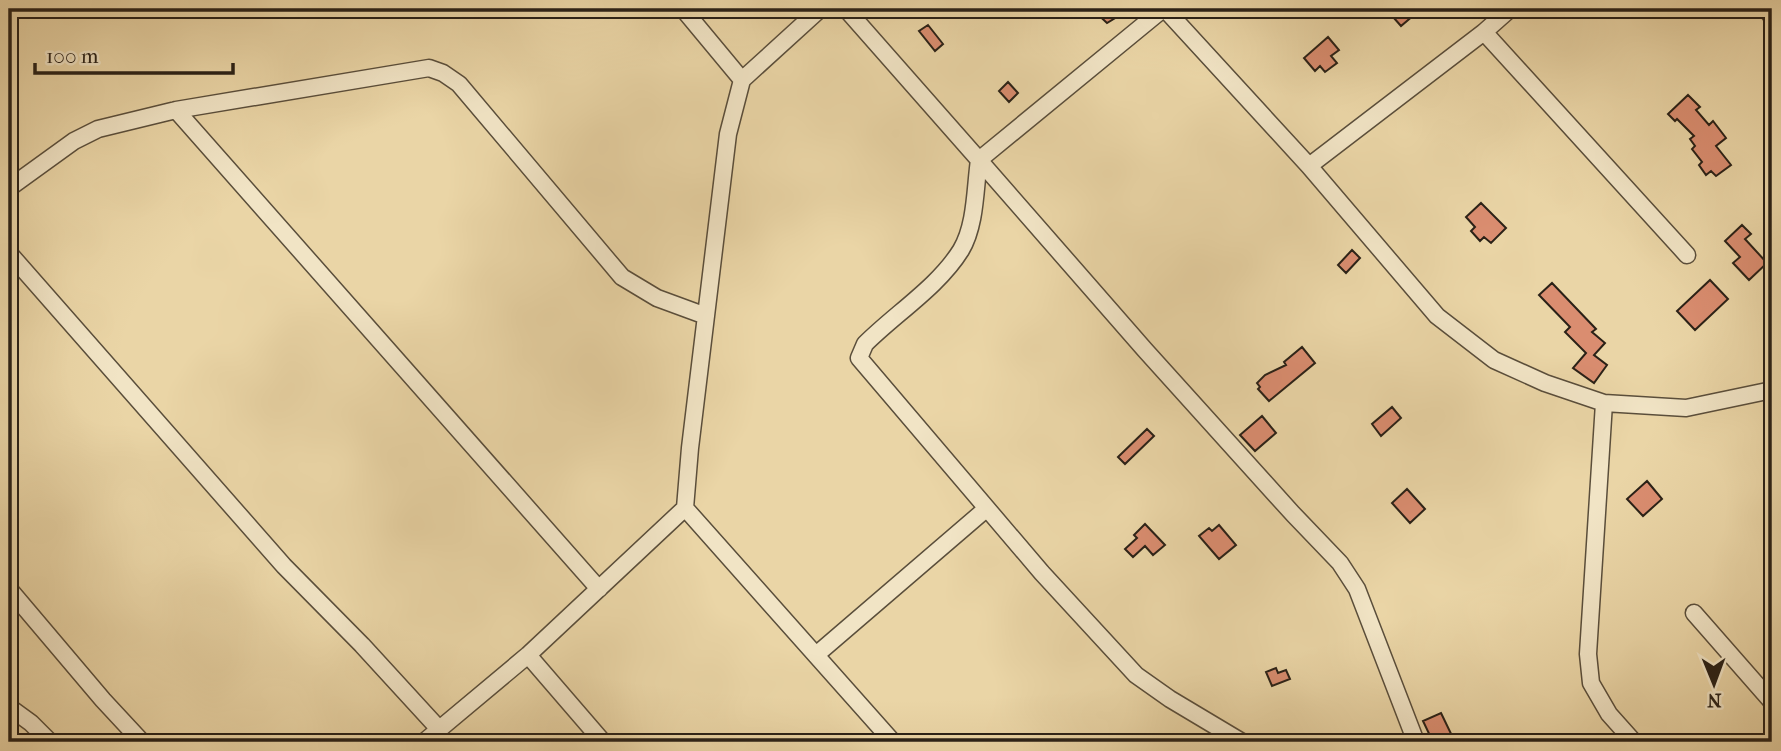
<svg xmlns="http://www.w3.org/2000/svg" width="1781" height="751" viewBox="0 0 1781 751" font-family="'IM FELL French Canon',serif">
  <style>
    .building { fill: #da8d70; stroke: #2a2117; stroke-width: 2 }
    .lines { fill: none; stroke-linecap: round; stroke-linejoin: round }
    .minor-casing { stroke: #5a4e3b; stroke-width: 19 }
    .minor { stroke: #f1e4c5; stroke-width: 16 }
  </style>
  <rect width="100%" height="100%" fill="#ead5a6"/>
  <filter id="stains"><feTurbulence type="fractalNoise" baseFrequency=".00286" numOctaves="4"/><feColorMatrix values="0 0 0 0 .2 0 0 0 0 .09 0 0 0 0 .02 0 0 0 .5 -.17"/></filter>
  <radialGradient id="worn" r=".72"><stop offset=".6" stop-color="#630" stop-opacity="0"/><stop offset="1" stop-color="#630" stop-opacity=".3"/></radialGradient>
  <path class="building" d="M1092,9H1130L1107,23Z
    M1386,9H1421L1401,26Z
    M928,25L943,44L935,51L919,31Z
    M1328,37L1339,50L1331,56L1337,63L1325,72L1320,66L1315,71L1304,58Z
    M1008,82L1018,93L1009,102L999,91Z
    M1688,95L1700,107L1696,110L1709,125L1713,121L1726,138L1716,146L1731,165L1716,176L1711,171L1706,175L1699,165L1702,162L1692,149L1695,146L1690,139L1694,136L1677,119L1675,121L1668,114Z
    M1481,203L1506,228L1491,243L1484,237L1480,241L1471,231L1475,227L1466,217Z
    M1742,225L1751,234L1745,239L1767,263L1749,280L1733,263L1740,257L1725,241Z
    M1352,250L1360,258L1346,273L1338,265Z
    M1710,280L1728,299L1695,330L1677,311Z
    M1552,283L1596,329L1592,332L1605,343L1594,355L1607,365L1594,383L1573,368L1586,353L1565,332L1570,327L1539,295Z
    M1302,347L1315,363L1269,401L1258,389L1260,387L1257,383L1265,375L1286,365L1284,362Z
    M1392,407L1401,418L1381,436L1372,424Z
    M1262,416L1276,433L1255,451L1240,435Z
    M1147,429L1154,436L1125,464L1118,457Z
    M1647,481L1662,499L1643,516L1627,499Z
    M1407,489L1425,509L1410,523L1392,503Z
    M1145,524L1165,545L1153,555L1145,546L1133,557L1125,549L1137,538L1134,535Z
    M1219,525L1236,545L1219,559L1199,536L1209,528L1212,531Z
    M1276,668L1278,673L1286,670L1290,679L1272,686L1266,672Z
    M1441,713L1455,742H1433L1423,721Z"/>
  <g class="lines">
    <g class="minor-casing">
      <path id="minor" d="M683,9L742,80
        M846,9L979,160L1163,9
        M1165,9L1309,166L1437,316L1494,360L1545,383L1604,403L1686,408L1772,390
        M1766,9L1772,17
        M1484,32L1687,255
        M176,110L599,589
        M979,160C975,188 976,225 961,250C938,287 896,313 865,344L859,358L1042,573L1136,675L1170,699L1242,742
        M979,160L1145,350L1293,514L1340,563L1357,589L1416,742
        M1309,166L1484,32L1510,9
        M9,188L74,141L98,129L176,110L429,68L443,73L459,84L622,277L657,298L706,316
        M9,253L284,566L362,645L439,729
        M1604,403L1588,654L1591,683L1609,714L1634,742
        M685,508L893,742
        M9,589L103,700L142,742
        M1694,613L1772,702
        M528,655L603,742
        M816,655L986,509
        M9,707L31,723L50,742
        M424,742L528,655L685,508L690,448L728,134L742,80L820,9"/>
    </g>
    <use href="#minor" class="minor"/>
  </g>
  <rect width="1781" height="751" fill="none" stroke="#ead5a6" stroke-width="35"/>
  <rect x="10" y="10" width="1760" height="730" fill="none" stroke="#2a2117" stroke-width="3.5"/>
  <rect x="18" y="18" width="1746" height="716" fill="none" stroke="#2a2117" stroke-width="2"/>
  <g transform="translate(1714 684) rotate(179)" stroke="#f1e4c5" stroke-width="5" paint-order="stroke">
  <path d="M0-5L12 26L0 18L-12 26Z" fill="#2a2117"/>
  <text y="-10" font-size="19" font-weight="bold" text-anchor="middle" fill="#2a2117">N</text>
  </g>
  <path d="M35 63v10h198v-10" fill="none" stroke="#2a2117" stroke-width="3.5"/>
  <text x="46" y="63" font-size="21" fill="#2a2117" stroke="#f1e4c5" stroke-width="5" paint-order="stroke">100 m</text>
  <rect width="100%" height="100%" filter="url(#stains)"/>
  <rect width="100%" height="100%" fill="url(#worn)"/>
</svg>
